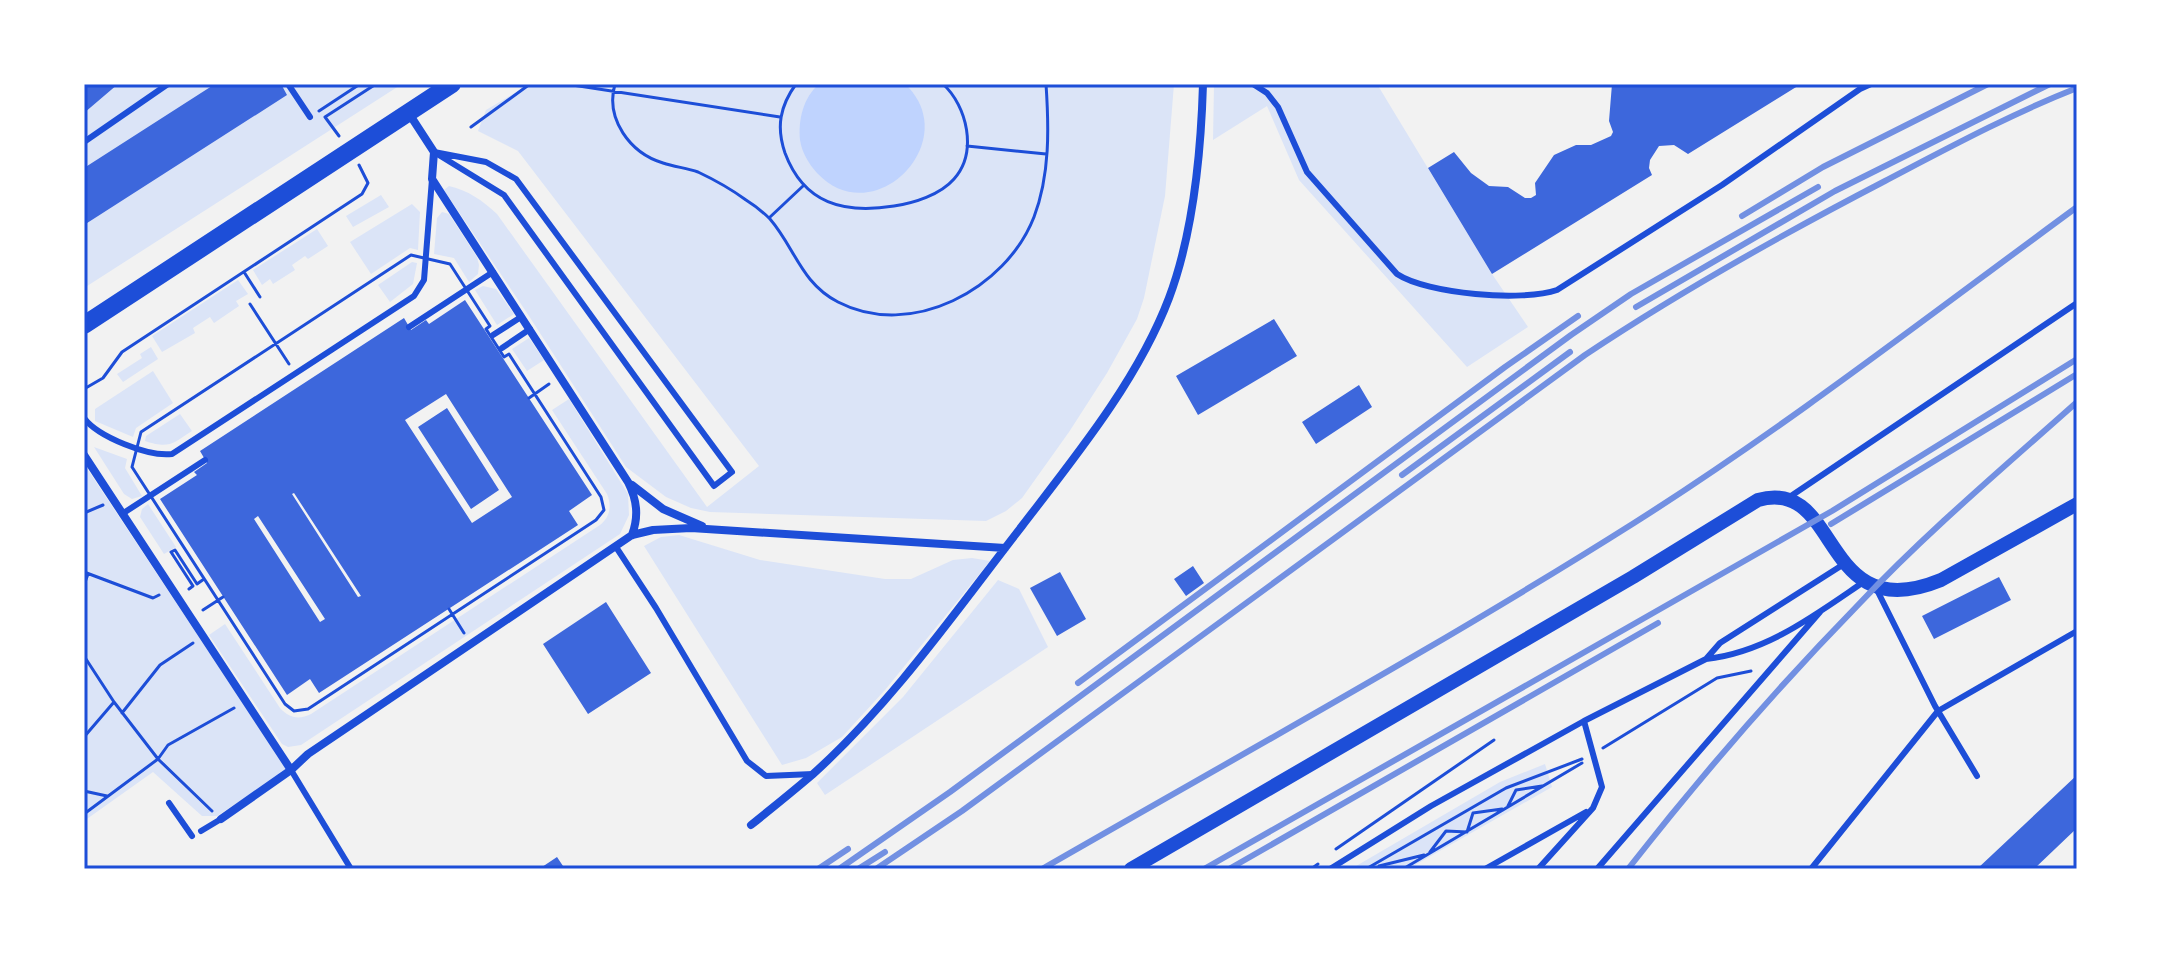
<svg xmlns="http://www.w3.org/2000/svg" width="2161" height="953" viewBox="0 0 2161 953" font-family="Raleway,sans-serif">
  <style>
    .green { fill: #dbe4f7 }
    .water { fill: #bfd3fe }
    .building { fill: #3d67dc; fill-rule: evenodd }
    .lines { fill: none; stroke-linecap: round; stroke-linejoin: round }
    .path { stroke: #1d4ed8; stroke-width: 3 }
    .service { stroke: #1d4ed8; stroke-width: 6 }
    .minor { stroke: #1d4ed8; stroke-width: 8 }
    .tertiary { stroke: #1d4ed8; stroke-width: 14 }
    .primary { stroke: #1d4ed8; stroke-width: 18 }
    .rail { stroke: #7290e2; stroke-width: 6 }
    .neatline { fill: none; stroke: #1d4ed8; stroke-width: 3 }
  </style>
  <rect width="100%" height="100%" fill="#f2f2f2"/>
  <path class="green" d="M84,84H402L84,288Z
    M530,84H1174L1165,196L1144,298L1137,319L1107,373L1069,432L1022,498L1006,511L986,521L710,512L691,508L666,497L626,467L529,316L444,190L449,186C469,191 482,200 497,214L707,507L759,466L518,151L478,131L486,110Z
    M1214,84H1377L1492,274L1528,327L1467,367L1299,180L1267,106L1213,140Z
    M381,195L389,207L353,227L346,216Z
    M412,204L420,212L418,250L410,248L371,274L350,242Z
    M442,212L449,214L477,257L479,265L478,274L469,282L454,258L434,254L437,218Z
    M317,229L328,246L308,259L305,256L292,265L295,270L273,284L270,279L262,285L253,270Z
    M412,262L417,263L413,284L390,302L378,285Z
    M238,280L248,294L236,301L239,306L214,323L210,317L193,328L195,333L162,352L152,336Z
    M483,286L496,289L514,314L497,325L475,290Z
    M529,338L544,360L527,371L512,349Z
    M151,347L158,359L123,382L117,374L142,358L140,354Z
    M153,371L173,403L136,428L133,437L95,421V409Z
    M569,399L628,494L629,515L620,534L301,745L288,747L282,744L209,635L225,624L280,708C289,718 299,720 311,714L600,525C610,517 612,506 607,494L552,410Z
    M180,414L192,431C172,444 169,449 145,441L146,436Z
    M94,447L127,459L125,468L142,496L132,499L124,494Z
    M84,464L287,770L217,816H202L153,772L84,821Z
    M148,504L176,547L164,554L140,517L142,509Z
    M679,535L760,560L885,579H911L953,560L972,558L990,561L885,690L842,737L806,758L782,765L644,546L661,537Z
    M998,580L1019,589L1048,647L825,795L817,783L903,697Z
    M1545,764L1552,787L1408,869H1351L1500,782Z"/>
  <path class="water" d="M819,84H905C965,140 874,234 817,173C809,164 802,153 800,140C798,120 803,98 819,84Z"/>
  <path class="building" d="M84,84H118L84,113Z
    M215,84H281L287,95L84,225V168Z
    M1612,84H1801L1688,154L1674,145L1659,146L1650,160L1649,168L1652,175L1492,274L1428,168L1454,152L1471,173L1489,186L1508,187L1525,198H1531L1536,195L1535,183L1554,155L1576,145H1591L1611,136L1613,132L1609,121Z
    M465,300L592,495L569,511L578,525L319,693L310,679L287,695L160,499L197,475L194,472L207,463L200,451L404,318L411,330L426,320L429,324ZM446,394L512,497L472,523L405,420ZM294,493L361,596L358,597L292,494ZM258,516L325,619L320,622L254,519Z
    M1274,319L1297,356L1198,415L1176,376Z
    M1359,385L1372,407L1316,444L1302,422Z
    M447,408L499,490L471,509L418,427Z
    M1193,566L1204,583L1186,596L1174,579Z
    M1060,572L1086,619L1057,636L1030,588Z
    M1999,577L2011,600L1934,639L1922,616Z
    M606,602L651,673L588,714L543,644Z
    M2077,775V828L2034,869H1977Z
    M557,857L565,869H539Z"/>
  <g class="lines">
    <path class="path" d="M566,84L780,117
      M615,84C605,119 630,153 663,163C675,167 687,168 698,172C715,180 731,189 746,200C754,205 763,212 770,219C795,248 801,283 838,302C911,340 1006,289 1034,217C1050,175 1049,128 1046,84
      M796,84C780,106 776,127 785,153C804,204 844,214 894,206C914,203 940,195 954,179C978,152 967,106 943,84
      M319,111L360,84
      M471,127L530,84
      M339,136L325,117L376,84
      M967,146L1046,154
      M769,218L803,186
      M411,255L450,264L490,326L486,329L504,357L509,354L601,497L604,510L596,520L308,709L294,711L285,704L132,467L141,432Z
      M244,272L260,297
      M250,304L289,364
      M84,389L103,378L122,352L362,194L368,183L359,165
      M529,398L549,384
      M84,513L103,505
      M84,572L153,598L159,595
      M84,585L88,574
      M189,589L193,586L171,552L175,550L197,584L204,579
      M449,609L464,633
      M203,610L223,597
      M84,656L114,702L158,759L84,814
      M122,713L160,665L193,643
      M84,737L114,702
      M1603,748L1717,678L1751,671
      M84,791L107,796
      M1508,806L1516,790L1542,786
      M212,811L158,759L168,745L234,708
      M1336,849L1494,740
      M1430,852L1446,831L1467,832L1473,813L1502,809
      M1311,869L1318,864
      M1366,869L1506,788L1582,759
      M1378,869L1379,866L1424,855
      M1403,869L1582,763"/>
    <path class="service" d="M288,84L310,117
      M1253,84L1267,93L1278,107L1307,172L1397,274C1427,294 1523,302 1557,290L1722,185L1860,89L1871,84
      M84,142L168,84
      M434,152L486,162L516,179L732,472L714,486L504,195Z
      M409,327L493,272
      M493,335L521,317
      M502,348L530,329
      M84,418C98,437 149,457 172,454L414,296L424,280L432,179
      M1788,498L2077,303
      M122,514L205,460
      M616,547L656,608L747,761L766,776L813,774
      M1875,586L1935,706L1977,776
      M1706,659C1767,652 1815,615 1865,581
      M291,770L351,869
      M169,803L192,836
      M201,831L221,819
      M1330,869L1431,806L1584,721L1706,659L1720,643L1844,564
      M1485,869L1586,812
      M1538,869L1593,808L1602,787L1584,721
      M1597,869L1820,612
      M1811,869L1938,711L2077,631"/>
    <path class="minor" d="M408,112L434,152L432,179L628,482C637,500 639,516 632,535
      M84,455L291,770
      M632,485L663,509L702,526
      M221,819L291,770L308,754L632,535L653,530L691,528L1005,548
      M751,825C771,809 792,792 812,775C892,703 956,611 1022,526C1075,457 1138,380 1169,298C1193,234 1201,152 1203,84"/>
    <path class="tertiary" d="M1131,869L1633,577L1758,500C1842,476 1819,630 1941,580L2077,504"/>
    <path class="primary" d="M84,325L452,84"/>
    <path class="rail" d="M1742,216L1823,167L1988,84
      M1636,307L1835,191L2050,84
      M1402,475L1570,352
      M1831,524L2077,374
      M1078,683L1505,367L1578,316
      M818,869L848,849
      M839,869L950,792L1571,335L1631,294L1818,187
      M858,869L885,852
      M876,869L962,811L1585,355C1681,291 1783,234 1885,181C1948,148 2011,114 2077,88
      M1042,869C1240,755 1441,645 1634,523C1787,426 1931,314 2077,207
      M1204,869L1832,511L2077,359
      M1229,869L1658,623
      M1628,869C1700,777 1777,688 1859,604C1927,532 2003,468 2077,402"/>
  </g>
  <rect width="2161" height="953" fill="none" stroke="#ffffff" stroke-width="172"/>
  <rect x="86" y="86" width="1989" height="781" class="neatline"/>
</svg>
